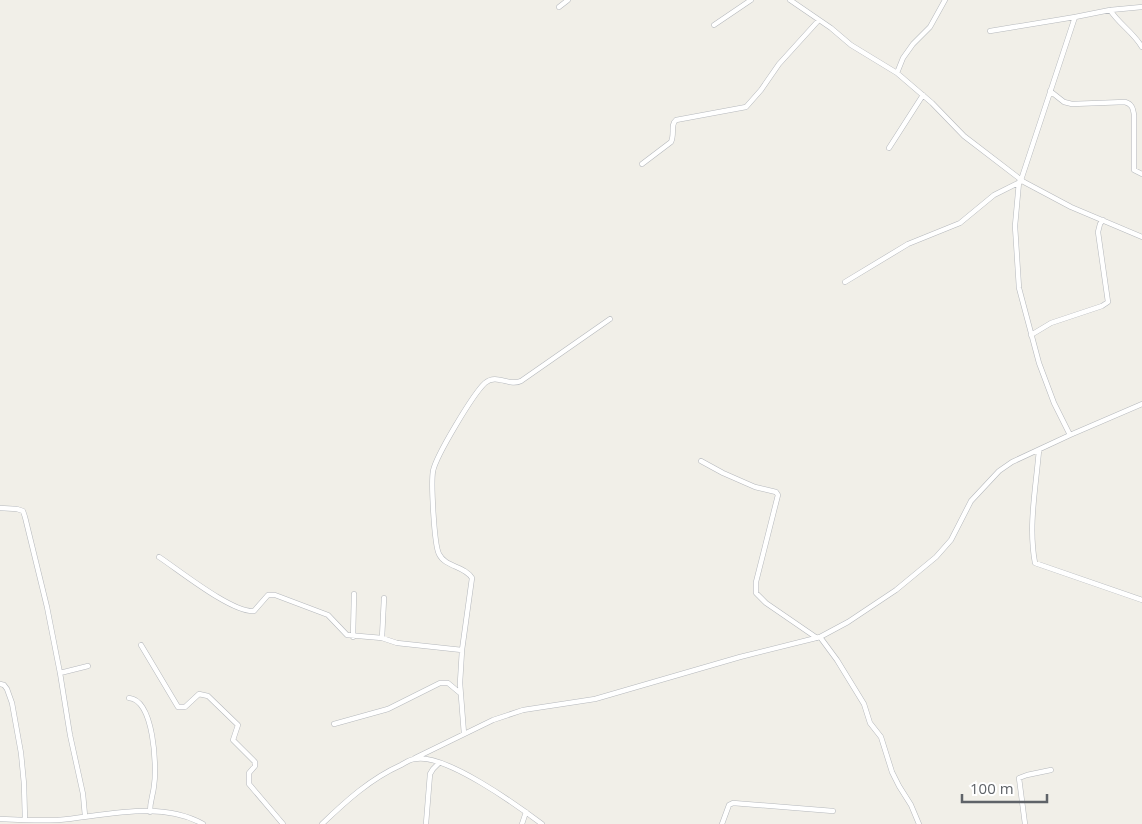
<svg xmlns="http://www.w3.org/2000/svg" width="1142" height="824" viewBox="0 0 1142 824" font-family="'Open Sans',sans-serif">
  <style>
    .lines { fill: none; stroke-linecap: round; stroke-linejoin: round }
    .minor-casing { stroke: #b5b8bc; stroke-width: 5.5 }
    .minor { stroke: #fff; stroke-width: 4.5 }
  </style>
  <rect width="100%" height="100%" fill="#f1efe8"/>
  <g class="lines">
    <g class="minor-casing">
      <path id="minor" d="M790,0L831,28L851,45L897,73L932,103L964,136L1024,182L1071,207L1142,237
        M559,7L568,0
        M1110,10C1119,24 1133,32 1142,47
        M714,25L751,0
        M990,31L1075,17
        M897,73L903,58L913,44L930,27L945,0
        M1050,91L1064,102L1072,104L1125,102C1132,104 1133,108 1134,115V170L1142,174
        M889,148L923,95
        M642,164L671,142C675,134 670,125 676,120L746,107L761,90L779,64L818,21
        M1021,180L1075,17L1110,10L1142,7
        M1019,182L1015,226L1019,288L1039,363L1054,403L1070,435
        M845,282L908,244L960,223L994,195L1020,182
        M1031,335L1051,323L1102,306L1108,302L1098,232L1100,224L1103,220
        M1039,450C1036,487 1028,526 1035,563L1142,600
        M701,461L723,473L755,487L776,492L778,495L756,582V593L766,603L817,638
        M0,508L17,509L23,511L25,517L47,607L60,673L70,735L83,794L85,816
        M159,557C179,570 232,613 254,611L268,595H275L328,615L347,635L382,638L397,643L462,650
        M353,637L354,594
        M820,637L837,660L864,704L870,723L881,737L892,772L899,786L911,805L919,824
        M382,638L384,598
        M141,645L178,707H185L199,694L208,696L238,725L233,740L255,762V766L249,773V784L283,824
        M60,673L88,666
        M0,684L4,685L7,689L12,703L21,753L24,784L25,820
        M129,698C154,700 157,766 154,786C153,796 150,800 150,812
        M334,724L388,709L440,683H448L460,693
        M464,734L460,683L462,650L472,578C465,566 445,567 439,554C434,544 431,483 433,471C436,456 473,394 485,383C497,373 509,387 521,381L610,319
        M415,758L493,720L523,710L595,699L740,657L820,637L848,622L896,590L936,557L951,540L971,501L999,471L1012,462L1070,435L1142,404
        M0,819C19,820 39,821 58,820C104,816 160,800 203,824
        M322,824C346,801 370,779 401,765C405,763 410,759 415,759C445,753 518,806 542,824
        M426,824L430,774L433,769L439,763
        M522,824L526,812
        M722,824L729,805L733,803L833,811
        M1025,824L1019,778L1027,775L1051,770"/>
    </g>
    <use href="#minor" class="minor"/>
  </g>
  <path d="M962 794v8h85v-8" fill="none" stroke="#5f6368" stroke-width="2.5"/>
  <text x="970" y="794" font-size="15" fill="#5f6368" stroke="#ffffff" stroke-width="4" paint-order="stroke">100 m</text>
</svg>
